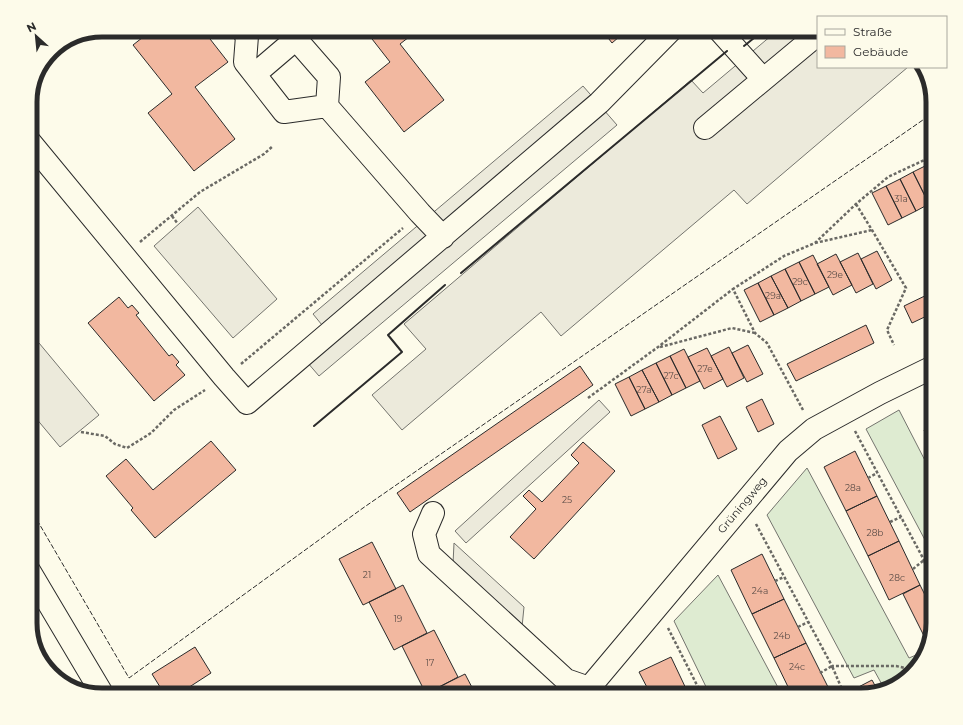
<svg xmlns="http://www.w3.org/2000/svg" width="963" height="725" viewBox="0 0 963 725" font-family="Montserrat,sans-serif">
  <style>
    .grass { fill: #deebd1; stroke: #74746e }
    .parking { fill: #eceadb; stroke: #74746e }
    .building { fill: #f2b8a0; stroke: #2b2b2b }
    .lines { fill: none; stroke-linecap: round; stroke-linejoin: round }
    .minor-casing { stroke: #2b2b2b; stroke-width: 24 }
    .path { stroke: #6a6964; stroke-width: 2.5; stroke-dasharray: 3 2; stroke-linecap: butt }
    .minor { stroke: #fdfbea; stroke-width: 22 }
    .fence { stroke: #2b2b2b; stroke-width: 1; stroke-dasharray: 5 2; stroke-linecap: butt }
    .wall { stroke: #2b2b2b; stroke-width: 2 }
    .labels { text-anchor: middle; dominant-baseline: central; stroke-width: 3; stroke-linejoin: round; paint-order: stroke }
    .number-label { font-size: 9px; fill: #5d4e48 }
    .street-label { font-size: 11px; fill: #2b2b2b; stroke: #fdfbea }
    .rim { fill: none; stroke: #2b2b2b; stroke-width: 5 }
  </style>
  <rect width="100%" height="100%" fill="#fdfbea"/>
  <path class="grass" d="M899,410L933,476V555L866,429Z
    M807,468L909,658L923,652L918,667L893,688L885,690L874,670L854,678L767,515Z
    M718,575L782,695H710L674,621Z"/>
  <path class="parking" d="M778,30H818V67H908L747,204L734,190L561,336L541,312L402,430L372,395L426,349L404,324L691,80L703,93Z
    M583,86L617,125L319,376L295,348L322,325L313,314Z
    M198,207L277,299L233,338L154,246Z
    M39,343L99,415L60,447L30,411V351Z
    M599,400L610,412L466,543L455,531Z
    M454,543L524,607L522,627L453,564Z"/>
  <path class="building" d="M152,30H203L228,62L195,87L235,139L194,171L148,113L172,94L133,45Z
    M365,30H418L400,44L444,100L404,132L365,82L390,62Z
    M602,30H627L612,43Z
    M933,162V176L927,165Z
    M927,165L933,176V202L929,204L913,172Z
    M913,172L929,204L916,211L900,179Z
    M900,179L916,211L902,218L886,186Z
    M886,186L902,218L888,225L872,193Z
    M877,251L892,280L876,289L861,259Z
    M858,253L873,284L856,293L840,262Z
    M836,254L852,285L833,295L817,264Z
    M813,255L829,287L815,294L799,262Z
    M799,262L815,294L801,301L785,269Z
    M785,269L801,301L788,308L771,276Z
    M771,276L788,308L774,315L758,283Z
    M758,283L774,315L760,322L744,290Z
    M933,292V313L912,323L904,306Z
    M119,297L128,308L132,305L139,313L136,315L169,356L172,354L179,362L176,365L185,375L154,401L88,323Z
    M866,325L874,343L796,381L787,364Z
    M748,345L763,374L747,382L732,353Z
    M729,347L744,378L727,387L711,356Z
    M707,348L723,379L704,389L688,357Z
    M684,349L700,381L686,388L670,356Z
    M670,356L686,388L672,395L656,363Z
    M656,363L672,395L659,402L642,370Z
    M580,366L593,385L410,512L397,493Z
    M642,370L659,402L645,409L629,377Z
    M629,377L645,409L631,416L615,384Z
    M762,399L774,424L758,432L746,407Z
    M720,416L737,449L718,459L702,425Z
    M933,426V448L924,430Z
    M211,441L236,470L155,538L131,510L133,508L106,476L126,459L153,490Z
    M583,442L615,471L534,559L510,537L536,509L523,496L529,490L542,502L579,463L571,455Z
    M855,451L877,496L846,511L824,467Z
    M877,496L899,541L868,556L846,511Z
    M899,541L920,585L889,600L868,556Z
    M372,542L396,589L363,605L339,559Z
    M762,554L784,599L752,614L731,570Z
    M403,585L427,633L394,650L369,602Z
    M920,585L926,597L933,594V623L928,637L925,638L903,594Z
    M784,599L806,643L774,658L752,614Z
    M434,630L458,677L426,694L402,646Z
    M806,643L828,687L812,695H792L774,658Z
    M195,647L211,673L177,695H165L152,674Z
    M671,657L689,695H651L639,672Z
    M465,674L476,695H436L433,690Z
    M872,680L878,691L861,695H843Z
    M828,687L831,695H812Z"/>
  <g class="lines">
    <g class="minor-casing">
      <path id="minor" d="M242,30L247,36L245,62L284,112L327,106L420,213L443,237
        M288,30L329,77L327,106
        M719,30L763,79
        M255,74L296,39
        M705,128L818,34
        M30,142L224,377L247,403L599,103L671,30
        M433,513L424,534L429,554L566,680L589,688
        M30,572L103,695
        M592,695L589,688L788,451L814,429L880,393L933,367"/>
    </g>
    <path class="path" d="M856,204L872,230L906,288L887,330L894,345
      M172,216L178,224
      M140,242L200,192L264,154L273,146
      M815,243L872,230
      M660,347L732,328L755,333
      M241,364L403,228
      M588,398L658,347L733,289
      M803,410L767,343L755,333L733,289L784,256L815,243L856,204L888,177L933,156
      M855,431L924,560L933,561
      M81,432L105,436L115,444L127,448L151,433L174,410L205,390
      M868,478L877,473
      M890,522L901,517
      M756,524L832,666H896L914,670
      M913,569L924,560L933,588
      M775,581L784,577
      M798,627L808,622
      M668,628L702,695
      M820,673L832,666L844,694"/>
    <use href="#minor" class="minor"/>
    <path class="fence" d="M30,508L129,678L363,508L933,113"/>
    <path class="wall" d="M744,46L764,30
      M461,273L727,51
      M314,426L402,352L388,335L445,285"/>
  </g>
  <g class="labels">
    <g class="number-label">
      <text x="901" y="198">31a</text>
      <text x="835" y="274">29e</text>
      <text x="800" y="281">29c</text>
      <text x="773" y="295">29a</text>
      <text x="705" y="368">27e</text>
      <text x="671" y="375">27c</text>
      <text x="644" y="389">27a</text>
      <text x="853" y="487">28a</text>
      <text x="567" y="499">25</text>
      <text x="875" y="532">28b</text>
      <text x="367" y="574">21</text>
      <text x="897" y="577">28c</text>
      <text x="760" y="590">24a</text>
      <text x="398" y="618">19</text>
      <text x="782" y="635">24b</text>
      <text x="430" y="662">17</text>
      <text x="797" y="666">24c</text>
    </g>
    <g class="street-label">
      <text transform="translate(742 505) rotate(-50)">Grüningweg</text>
    </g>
  </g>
  <path d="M0 0H963V725H0ZM102 37H861A65 65 0 0 1 926 102V623A65 65 0 0 1 861 688H102A65 65 0 0 1 37 623V102A65 65 0 0 1 102 37Z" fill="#fdfbea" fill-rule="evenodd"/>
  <path class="rim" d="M102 37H861A65 65 0 0 1 926 102V623A65 65 0 0 1 861 688H102A65 65 0 0 1 37 623V102A65 65 0 0 1 102 37Z"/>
  <rect x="817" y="16" width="130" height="52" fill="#fdfbea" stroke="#a9a89e"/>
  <rect x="825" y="29" width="20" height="6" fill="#fdfbea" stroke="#a9a89e"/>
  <text x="853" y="36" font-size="12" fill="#2b2b2b">Straße</text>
  <rect x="825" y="46" width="20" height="12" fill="#f2b8a0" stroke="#a9a89e"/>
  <text x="853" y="56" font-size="12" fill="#2b2b2b">Gebäude</text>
  <g transform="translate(36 36) rotate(333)" stroke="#fdfbea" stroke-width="3" paint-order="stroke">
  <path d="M0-3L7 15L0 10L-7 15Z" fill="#2b2b2b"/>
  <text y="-6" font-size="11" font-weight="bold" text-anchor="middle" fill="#2b2b2b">N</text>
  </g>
</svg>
